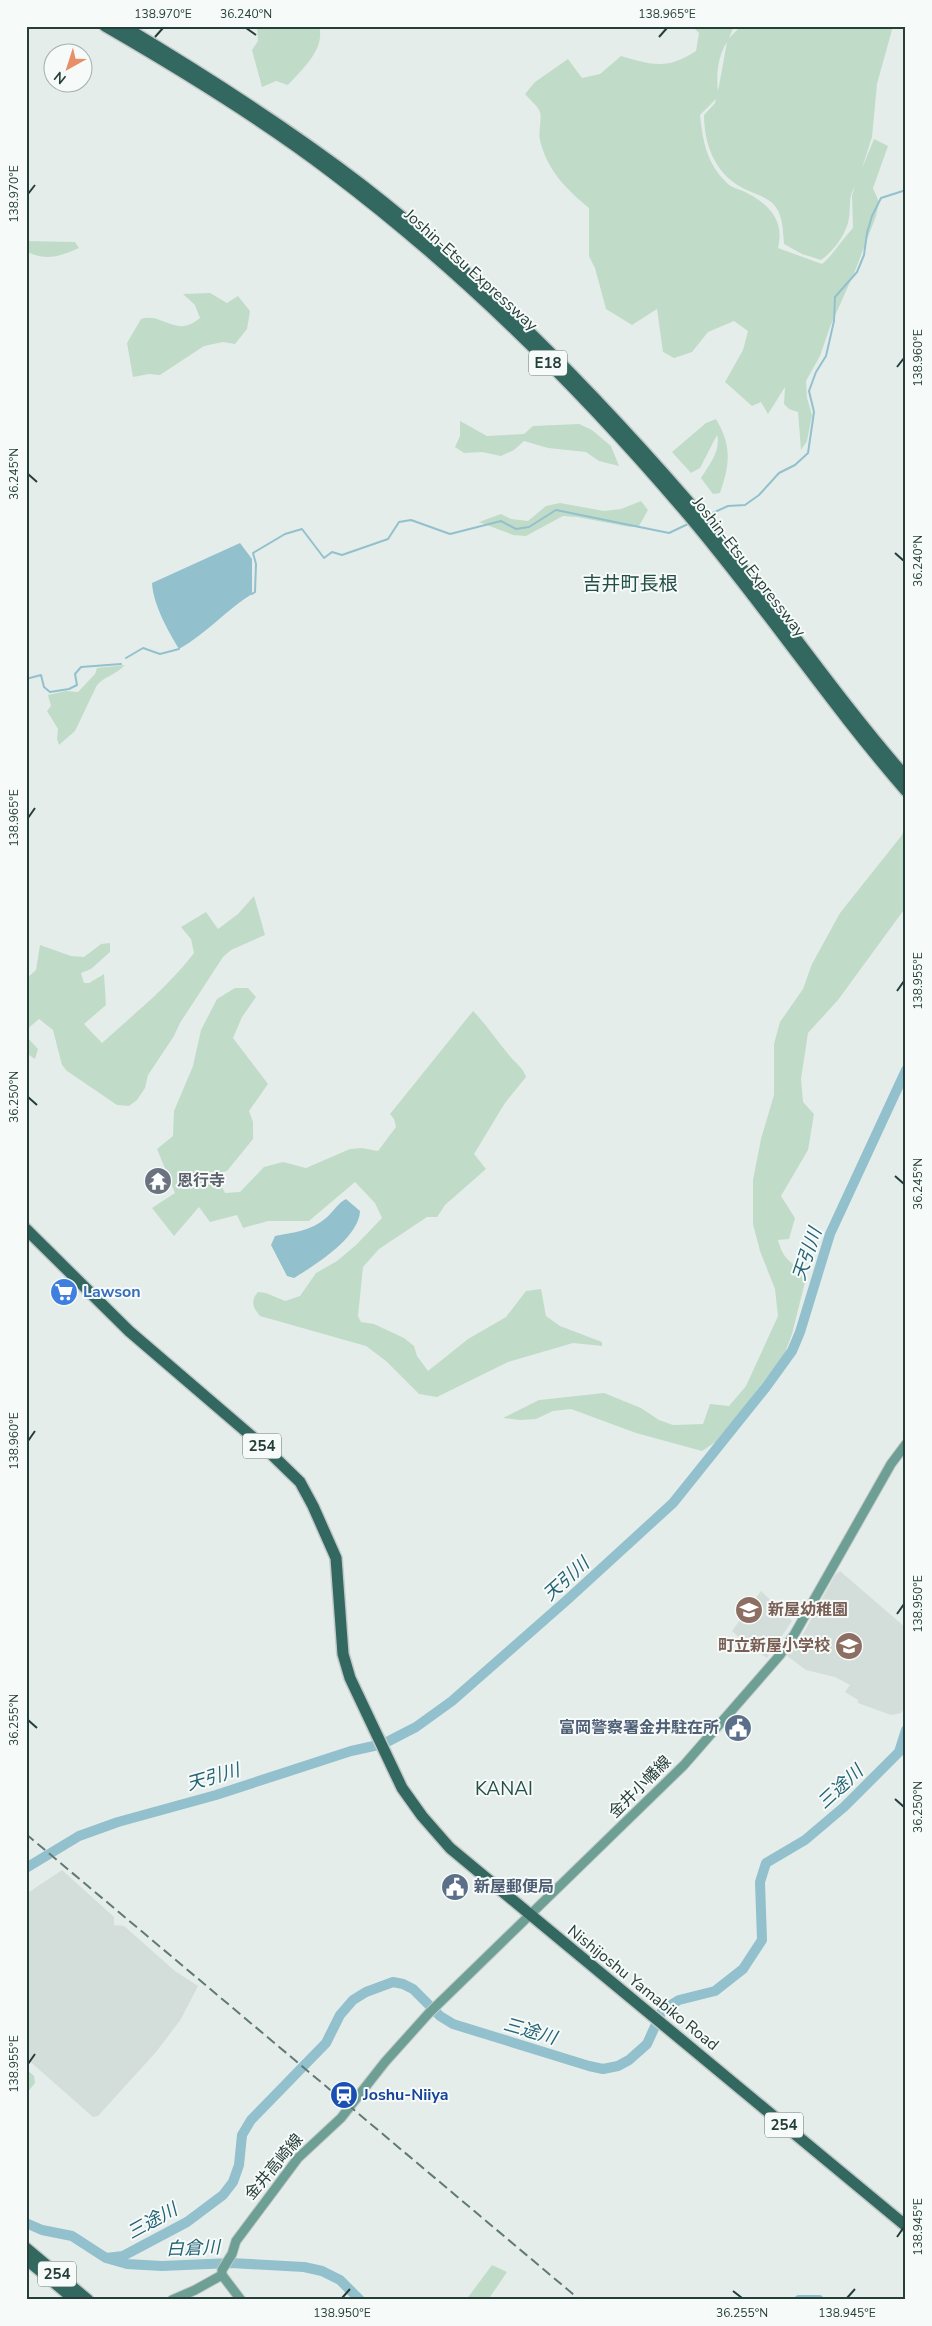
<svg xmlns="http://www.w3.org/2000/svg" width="932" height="2326" viewBox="0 0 932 2326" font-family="'Nunito Sans','Noto Sans JP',sans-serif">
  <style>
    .built { fill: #d3ddd9 }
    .green { fill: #c0dcc9; fill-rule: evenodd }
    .water { fill: #92c1cd }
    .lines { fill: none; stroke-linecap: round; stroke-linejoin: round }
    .stream { stroke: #92c1cd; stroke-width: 2 }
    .river { stroke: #92c1cd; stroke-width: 10 }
    .major-casing { stroke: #c2c9c8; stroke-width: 11 }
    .highway-casing { stroke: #c2c9c8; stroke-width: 14 }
    .major { stroke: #6d9f95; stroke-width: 9 }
    .highway { stroke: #336860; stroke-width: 11 }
    .rail { stroke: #607974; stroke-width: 2; stroke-dasharray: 10 5; stroke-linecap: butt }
    .ticks { fill: none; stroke: #263e39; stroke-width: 2 }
    .labels { text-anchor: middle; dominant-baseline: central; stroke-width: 4; stroke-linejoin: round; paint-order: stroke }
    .shield { fill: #f6faf8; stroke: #647672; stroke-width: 1 }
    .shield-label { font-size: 15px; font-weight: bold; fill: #263e39 }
    .street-label { font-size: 16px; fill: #263e39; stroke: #f6faf8 }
    .worship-label { font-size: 16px; font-weight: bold; fill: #5b616d; stroke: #f6faf8; text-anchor: start }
    .shop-label { font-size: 16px; font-weight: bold; fill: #366cbe; stroke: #f6faf8; text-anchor: start }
    .education-label { font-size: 16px; font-weight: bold; fill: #785e54; stroke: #f6faf8; text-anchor: start }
    .service-label { font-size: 16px; font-weight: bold; fill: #4e5e75; stroke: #f6faf8; text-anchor: end }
    .transit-label { font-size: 16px; font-weight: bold; fill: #164399; stroke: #f6faf8; text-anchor: start }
    .water-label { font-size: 18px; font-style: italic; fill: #246476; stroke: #f6faf8 }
    .quarter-label { font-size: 19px; fill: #234f46; stroke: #f6faf8 }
    .neatline { fill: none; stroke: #263e39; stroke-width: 2 }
    .ticks-label { font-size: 12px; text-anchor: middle; fill: #263e39 }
  </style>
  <rect width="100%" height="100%" fill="#e5edea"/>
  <path class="built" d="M840,1571L906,1628L904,1643L906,1644V1706L901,1713L891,1715L858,1703V1700L845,1692L850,1685L835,1677L806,1670L787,1656L801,1638L835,1575Z
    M761,1591L792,1621L767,1658L744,1642L732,1631Z
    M62,1870L114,1917V1925L124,1926L175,1971L198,1986L181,2019L156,2052L98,2116L93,2117L26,2058V1894Z"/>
  <path class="green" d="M257,26H319C326,49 301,70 288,85L276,81L262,87L252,50L258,41Z
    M692,26H734L729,38L741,26H893L877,84L872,137L862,168L874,139L888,146L873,188L879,202L876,216L855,271L830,327L820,356L806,381L807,398L812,415L807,441L801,450L798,412L789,409L784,404L785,387L768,414L761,402L752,406L725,382L743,350L748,331L734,321L708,332L692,352L674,358L663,352L657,309L632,325L606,309L595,268L589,256V208C566,189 547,170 540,140C538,131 542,120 540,112C538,106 529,99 525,94L535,82L568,59L582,78L600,74L621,56C653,65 667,70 696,51L699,33ZM727,42L718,91C716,75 718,56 727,42ZM716,99L715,103L704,115C704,144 715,173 741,187C751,193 767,196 775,206C783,216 783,232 784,244L802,254L821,260C834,251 847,233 849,218C851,207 848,196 855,187L852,195L853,228C842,239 834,254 822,264L778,248C785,219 768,203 743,191C738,189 730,187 726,182C706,162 703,141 700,115Z
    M26,241L75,242L79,248C61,256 45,262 26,251Z
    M210,293L227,303L238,296L250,311L247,329L235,344L223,342L204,346L160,375L149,374L133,377L127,343L141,319C163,312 176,339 200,318L195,305L183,294Z
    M716,419C732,446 730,464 720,493L713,494L701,478C709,465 721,451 717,435L700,468L691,473L672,452L706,423Z
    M460,421L487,436L524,434L533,426L579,424L592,430L611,446L619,466L599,461L586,452L548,448L524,441L514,450L501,456L482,452L464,453L455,447L460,436Z
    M641,501L648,510L639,526L630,527L577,517L563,516L526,536L513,535L479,522L501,514L511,519L528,521L546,506L560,503L604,511L621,509Z
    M125,665C116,675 105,676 97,685L75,731L59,745L57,739L58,729L47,711L51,706L48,695L66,691L78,692L95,674L97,668Z
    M906,823V907L838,1000L808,1033L801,1079L803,1102L814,1114L808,1150L781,1196L795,1218L789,1239L778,1240C783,1260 791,1262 807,1274L792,1334L785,1353L720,1439L702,1451L636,1433L571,1409L553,1411L536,1419L520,1420L503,1418L539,1400L604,1393L641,1408L659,1420L673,1425L703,1424L710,1404L729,1406L746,1386L778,1316L775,1289L760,1251L753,1224V1180L761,1139L774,1095V1044L780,1022L803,989L812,964L840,913L902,835Z
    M254,896L265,935L231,950L223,957L180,1023L174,1036L148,1075L145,1088L137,1100L129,1106L117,1105L67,1071L62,1065L53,1030L39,1019L26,1030V979L36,970L40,945L71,956L84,957L101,944L110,943V952L91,969L81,973L84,983H89L104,974L106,1005L84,1024L102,1043C134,1014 168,987 194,953L191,939L181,927L206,912L218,929L238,914Z
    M235,988H248L256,997L242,1017L233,1038L268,1084L249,1111L253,1122V1139L227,1171L216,1174L225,1193L240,1192L264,1167L283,1162L306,1168L350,1149L362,1148L378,1151L396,1127L394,1119L390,1114L473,1011C487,1025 496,1040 509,1055C515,1063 523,1067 526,1077L505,1103L474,1154L486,1169L445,1205L437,1217H427L379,1249L363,1267L358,1316L361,1322L374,1324L404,1338L414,1346L417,1356L428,1371L468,1339L506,1317L526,1291L541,1289L546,1316L560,1326L602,1342V1346L573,1343L508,1362L437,1397L419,1394L386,1361L366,1346L260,1316C253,1308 250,1301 258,1292L266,1293L285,1301L300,1296L316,1273L337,1261L356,1245L382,1218L375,1203L355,1182L309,1221H268L243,1228L237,1215L210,1222L199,1207L174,1236L152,1208L175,1193L157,1149L173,1136L174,1111L193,1066L201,1030L217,999Z
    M26,1036L38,1049L35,1059L26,1053Z
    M26,2069L34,2076L35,2083L26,2094Z
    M492,2265L507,2272L488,2300H466Z"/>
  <path class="water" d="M240,543L252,559V594C226,610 206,634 179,649C168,631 153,604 152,583Z
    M346,1199L360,1211C359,1238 315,1265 294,1278L287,1276L271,1245L275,1236C292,1233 313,1230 326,1218C333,1212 338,1203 346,1199Z"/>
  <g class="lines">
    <path class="stream" d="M706,516L728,506L745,505L759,495L779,473L795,465L808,453L814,412L809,391L816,372L826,356L834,321L835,297L857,272L864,255L867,233L872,216L881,198L906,190
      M252,594L255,592L256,564L253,553L285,534L302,529L324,558L332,552L342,555L388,539L399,522L411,520L450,534L501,521L516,529L529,527L556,510L669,533L688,524
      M126,658L143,648L160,654L179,649
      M26,679L41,675L44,687L50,692L69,689L77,685L75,674L81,667L121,664"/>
    <path class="river" d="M26,1868L79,1836L118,1822L216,1795L351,1751L383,1744L416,1727L452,1701L567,1600L673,1503L766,1387L792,1351L800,1332L830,1234L906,1070
      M26,2223L42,2230L72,2236L106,2258L127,2264L162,2266L231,2263L304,2267L322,2271L340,2280L360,2300
      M106,2258L123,2256L187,2222L223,2195L233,2182L239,2165L242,2135L251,2120L326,2043L340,2015L353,2000L366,1992L393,1982L403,1984L413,1989L440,2016L453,2024L589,2066L603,2069L618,2066L629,2060L647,2044L662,2011L669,2006L679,2000L715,1991L743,1969L762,1940L760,1882L766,1863L805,1840L844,1807L899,1752L906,1730
      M799,2300H819"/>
    <g class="major-casing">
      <path id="major" d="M172,2300L195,2290L222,2275
        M241,2300L222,2275V2270L232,2254L236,2241L298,2158L341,2118L385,2062L429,2013L684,1765L780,1655L794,1635L891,1464L906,1444"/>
    </g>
    <g class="highway-casing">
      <path id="highway" d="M105,26C183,71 260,118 331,172C461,270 578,386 683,509C761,600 827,700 906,791
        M123,26C205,75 285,126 361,184C481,277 589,387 688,501C764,590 829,689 906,777
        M26,1229L129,1331L263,1446L300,1482L313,1506L336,1558L343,1654L350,1678L402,1788L422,1816L450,1848L906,2226
        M26,2248L88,2300
        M26,2259L75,2300"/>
    </g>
    <use href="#major" class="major"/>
    <use href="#highway" class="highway"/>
    <path class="rail" d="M26,1834L580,2300"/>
  </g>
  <path class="ticks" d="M246,28L256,35M155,37L163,28M659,37L667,28M28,194L35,185M897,367L904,358M28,474L37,482M895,553L904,561M28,818L35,808M897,991L904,981M28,1097L37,1105M895,1176L904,1184M28,1441L35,1431M897,1614L904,1604M28,1720L37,1728M895,1799L904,1807M28,2064L35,2054M897,2237L904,2227M733,2291L742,2298M342,2298L350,2289M847,2298L855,2289"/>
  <defs>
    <g id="temple-disc" transform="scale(1.4375)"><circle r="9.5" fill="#6b7280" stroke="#f6faf8"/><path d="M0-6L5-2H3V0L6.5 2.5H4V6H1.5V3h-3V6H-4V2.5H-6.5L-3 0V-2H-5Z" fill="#fff"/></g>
    <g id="supermarket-disc" transform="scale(1.4375)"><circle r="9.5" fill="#3f7fe0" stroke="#f6faf8"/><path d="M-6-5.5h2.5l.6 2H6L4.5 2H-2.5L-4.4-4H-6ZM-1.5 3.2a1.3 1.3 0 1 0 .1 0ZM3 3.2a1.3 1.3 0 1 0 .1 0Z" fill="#fff"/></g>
    <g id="school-disc" transform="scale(1.4375)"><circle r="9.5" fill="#8d6e63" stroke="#f6faf8"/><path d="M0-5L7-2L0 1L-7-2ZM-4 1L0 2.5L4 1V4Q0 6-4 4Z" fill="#fff"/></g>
    <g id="civic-disc" transform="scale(1.4375)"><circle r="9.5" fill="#5c6f8a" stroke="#f6faf8"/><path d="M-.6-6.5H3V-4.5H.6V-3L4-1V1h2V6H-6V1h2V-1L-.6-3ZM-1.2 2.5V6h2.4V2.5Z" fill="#fff"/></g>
    <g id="station-disc" transform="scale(1.4375)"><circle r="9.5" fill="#1a4fb4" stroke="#f6faf8"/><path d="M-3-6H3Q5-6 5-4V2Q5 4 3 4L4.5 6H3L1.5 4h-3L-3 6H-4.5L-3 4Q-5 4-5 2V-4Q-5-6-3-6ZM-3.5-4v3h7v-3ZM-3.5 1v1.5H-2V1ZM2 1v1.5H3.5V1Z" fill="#fff"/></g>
  </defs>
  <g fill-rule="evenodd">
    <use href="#temple-disc" x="158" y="1181"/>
    <use href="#supermarket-disc" x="64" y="1292"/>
    <use href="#school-disc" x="749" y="1610"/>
    <use href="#school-disc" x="849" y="1646"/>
    <use href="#civic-disc" x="738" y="1728"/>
    <use href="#civic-disc" x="455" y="1887"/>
    <use href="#station-disc" x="344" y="2095"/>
  </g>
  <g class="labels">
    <g class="shield">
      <rect x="529" y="350.5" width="38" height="25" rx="4"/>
      <rect x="243" y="1433.5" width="38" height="25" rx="4"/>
      <rect x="765" y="2112.5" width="38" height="25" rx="4"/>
      <rect x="38" y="2261.5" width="38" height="25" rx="4"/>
    </g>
    <g class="shield-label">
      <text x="548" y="363">E18</text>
      <text x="262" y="1446">254</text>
      <text x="784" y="2125">254</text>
      <text x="57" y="2274">254</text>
    </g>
    <g class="street-label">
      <text transform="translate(471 270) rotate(42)">Joshin-Etsu Expressway</text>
      <text transform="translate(749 567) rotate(52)">Joshin-Etsu Expressway</text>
      <text transform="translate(640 1787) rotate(-45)">金井小幡線</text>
      <text transform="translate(643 1988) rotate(39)">Nishijoshu Yamabiko Road</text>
      <text transform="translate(274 2167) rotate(-50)">金井高崎線</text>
    </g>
    <g class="worship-label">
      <text x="177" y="1181">恩行寺</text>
    </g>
    <g class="shop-label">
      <text x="83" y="1292">Lawson</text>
    </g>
    <g class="education-label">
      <text x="768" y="1610">新屋幼稚園</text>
      <text x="830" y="1646" text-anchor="end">町立新屋小学校</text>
    </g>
    <g class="service-label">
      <text x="719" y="1728">富岡警察署金井駐在所</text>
      <text x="474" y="1887" text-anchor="start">新屋郵便局</text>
    </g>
    <g class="transit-label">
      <text x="363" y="2095">Joshu-Niiya</text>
    </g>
    <g class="water-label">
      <text transform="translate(807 1254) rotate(-71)">天引川</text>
      <text transform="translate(566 1579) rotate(-42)">天引川</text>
      <text transform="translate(213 1777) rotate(-16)">天引川</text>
      <text transform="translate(840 1787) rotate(-43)">三途川</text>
      <text transform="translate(530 2031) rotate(16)">三途川</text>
      <text transform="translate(152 2221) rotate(-29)">三途川</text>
      <text transform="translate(193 2248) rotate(-2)">白倉川</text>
    </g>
    <g class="quarter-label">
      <text x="630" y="584">吉井町長根</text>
      <text x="504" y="1789">KANAI</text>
    </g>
  </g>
  <rect width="932" height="2326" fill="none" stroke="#f6faf8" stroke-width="55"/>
  <g transform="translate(68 68) rotate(219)"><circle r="24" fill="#f6faf8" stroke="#a3afac"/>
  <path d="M0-4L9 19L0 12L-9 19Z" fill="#e78f69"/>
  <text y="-8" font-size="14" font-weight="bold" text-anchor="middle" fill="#263e39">N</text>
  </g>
  <rect x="28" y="28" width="876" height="2270" class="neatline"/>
  <g class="ticks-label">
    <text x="163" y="18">138.970°E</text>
    <text x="246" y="18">36.240°N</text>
    <text x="667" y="18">138.965°E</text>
    <text transform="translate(14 194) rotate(-90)" y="4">138.970°E</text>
    <text transform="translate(918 358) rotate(-90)" y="4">138.960°E</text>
    <text transform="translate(14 474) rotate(-90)" y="4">36.245°N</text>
    <text transform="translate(918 561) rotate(-90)" y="4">36.240°N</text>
    <text transform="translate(14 818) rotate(-90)" y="4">138.965°E</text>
    <text transform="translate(918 981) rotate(-90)" y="4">138.955°E</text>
    <text transform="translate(14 1097) rotate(-90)" y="4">36.250°N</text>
    <text transform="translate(918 1184) rotate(-90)" y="4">36.245°N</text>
    <text transform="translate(14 1441) rotate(-90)" y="4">138.960°E</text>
    <text transform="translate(918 1604) rotate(-90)" y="4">138.950°E</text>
    <text transform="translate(14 1720) rotate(-90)" y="4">36.255°N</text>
    <text transform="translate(918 1807) rotate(-90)" y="4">36.250°N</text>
    <text transform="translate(14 2064) rotate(-90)" y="4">138.955°E</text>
    <text transform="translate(918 2227) rotate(-90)" y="4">138.945°E</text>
    <text x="342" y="2317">138.950°E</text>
    <text x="742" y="2317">36.255°N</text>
    <text x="847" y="2317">138.945°E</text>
  </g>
</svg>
